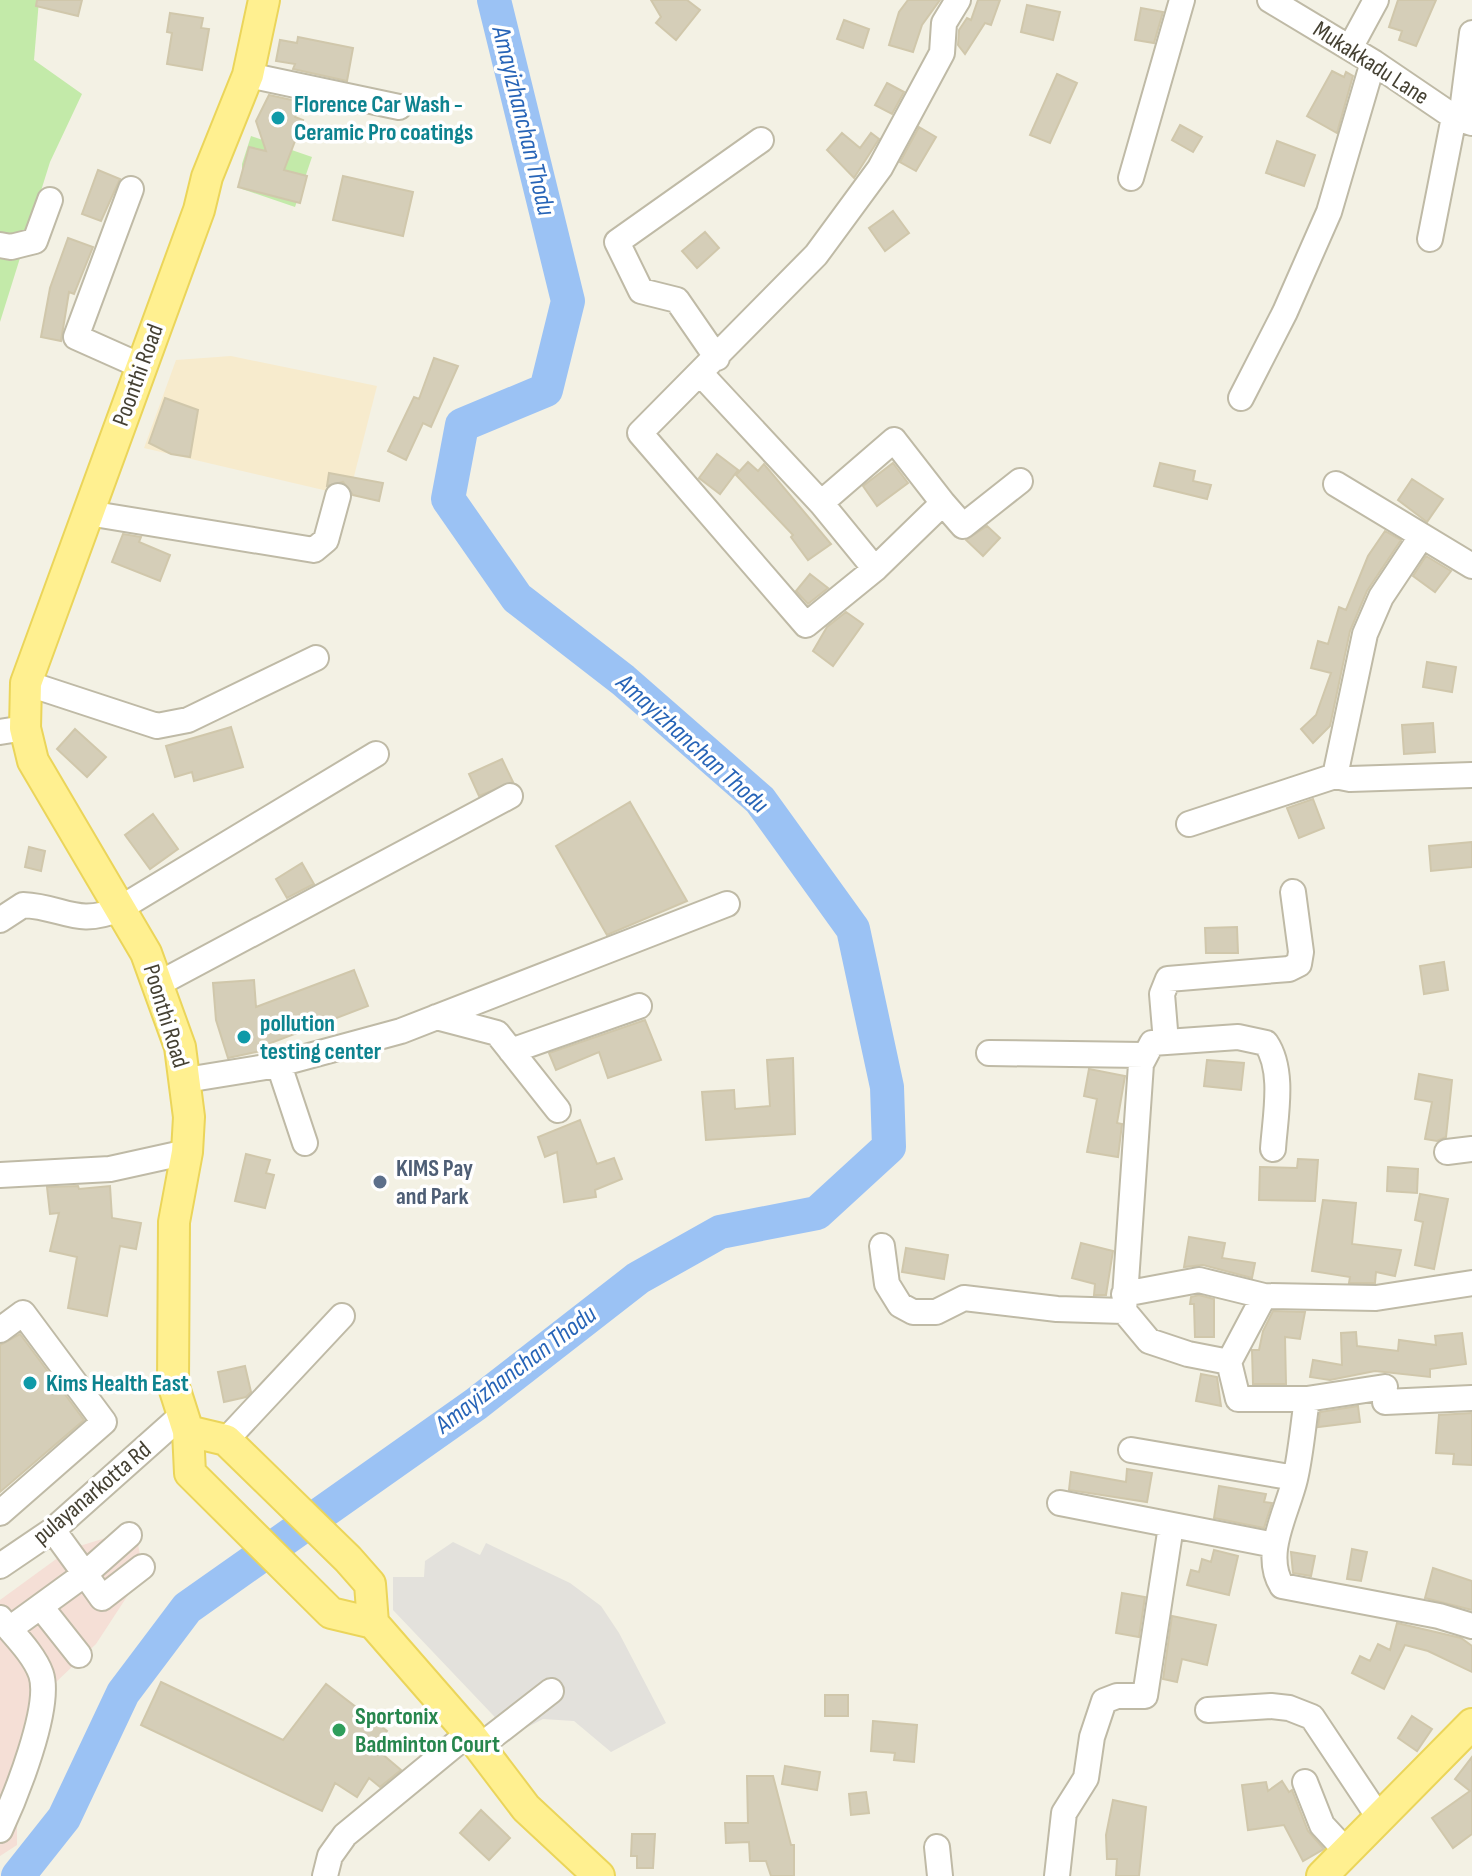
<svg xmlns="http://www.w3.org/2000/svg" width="1472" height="1876" viewBox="0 0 1472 1876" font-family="'Sofia Sans Condensed',sans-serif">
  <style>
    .commercial { fill: #f7ebcd }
    .medical { fill: #f5dfd6 }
    .green { fill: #c3eaa9 }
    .parking { fill: #e3e1dc }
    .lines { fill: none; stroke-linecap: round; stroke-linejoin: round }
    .river { stroke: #9bc2f4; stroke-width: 34 }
    .building { fill: #d5ceb8; stroke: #d0c7ab; stroke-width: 2 }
    .minor-casing { stroke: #bfbaa6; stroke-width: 28 }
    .major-casing { stroke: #ebd55a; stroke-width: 34 }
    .minor { stroke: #fff; stroke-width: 24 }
    .major { stroke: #fff090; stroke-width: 30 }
    .culture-dot { fill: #0f9aa8; stroke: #fff; stroke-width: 3 }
    .service-dot { fill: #5c6f8a; stroke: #fff; stroke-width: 3 }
    .leisure-dot { fill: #2e9e5b; stroke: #fff; stroke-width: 3 }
    .labels { text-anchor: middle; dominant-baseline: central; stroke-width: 7; stroke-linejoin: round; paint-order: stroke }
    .street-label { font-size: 24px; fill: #454133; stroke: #fff }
    .culture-label { font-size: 24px; font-weight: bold; fill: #0d838f; stroke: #fff; text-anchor: start }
    .service-label { font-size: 24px; font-weight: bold; fill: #4e5e75; stroke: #fff; text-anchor: start }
    .leisure-label { font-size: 24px; font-weight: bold; fill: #27864d; stroke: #fff; text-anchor: start }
    .water-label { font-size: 26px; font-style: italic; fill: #2764b7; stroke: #fff }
  </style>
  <rect width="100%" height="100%" fill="#f3f1e4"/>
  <path class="commercial" d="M231,356L377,386L349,496L144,448L176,360Z"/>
  <path class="medical" d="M115,1535L138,1544L143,1572L96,1644L34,1703L17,1782V1845L0,1856V1600L70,1549Z"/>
  <path class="green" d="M0,0H39L34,60L82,94L50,162L0,322Z
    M251,136L312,157L295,207L242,189V164Z"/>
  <path class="parking" d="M453,1542L480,1555L486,1543L570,1583L601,1606L619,1633L666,1723L611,1752L574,1721L543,1719L512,1735L393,1610V1577H424L425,1561Z"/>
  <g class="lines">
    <path class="river" d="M18,1876L64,1818L123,1693L187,1608L476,1404L638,1278L720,1232L817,1213L889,1147L887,1087L853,929L760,800L623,680L517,598L448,499L462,425L546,390L568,301L494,0"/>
  </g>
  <path class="building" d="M37,0H82L78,16L36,6Z
    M651,0H687L700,10L676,40L656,23L661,17Z
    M908,0H940L922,25L913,52L889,45L899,12Z
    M978,0H1000L991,25L985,23L965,54L958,45L959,30L967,18L971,20Z
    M1398,0H1436L1416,46L1399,40L1402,31L1389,27Z
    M1027,5L1060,12L1053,40L1021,32Z
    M1141,8L1163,12L1154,43L1135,40Z
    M170,13L203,18L201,28L209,29L202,70L167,64L172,33L167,32Z
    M844,20L869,29L863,48L837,39Z
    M298,37L353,48L347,81L293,69L295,64L276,61L280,40L297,43Z
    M1332,71L1344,77L1346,72L1353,76L1337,133L1307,116Z
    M1057,74L1077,83L1050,143L1030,135Z
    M887,83L904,92L892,114L875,105Z
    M269,95L301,102L295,117L303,120L284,170L307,176L300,203L238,187L249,147L266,151L256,121Z
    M1180,125L1202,137L1193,152L1172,140Z
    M919,127L936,137L916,171L900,162Z
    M842,133L860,148L871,133L879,139L854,178L827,150Z
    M1277,141L1315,155L1304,186L1266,173Z
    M98,170L120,179L101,221L82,214Z
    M343,176L413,192L403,236L333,220Z
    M893,211L909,233L885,251L869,228Z
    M705,232L719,248L697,268L682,251Z
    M68,238L93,247L74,294L69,292L61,341L41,337L50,288Z
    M434,358L458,366L431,427L423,423L406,460L388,451L414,397L419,399Z
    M165,398L198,410L190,457L171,454L149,443Z
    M717,454L738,470L720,494L699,478Z
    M748,462L758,471L764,464L831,544L808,560L791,537L793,535L736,475Z
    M893,463L908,483L877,506L863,486Z
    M1160,463L1195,471L1193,481L1211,485L1207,499L1154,486Z
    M329,473L383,483L379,501L353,495L343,482L327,486Z
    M1412,479L1443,499L1427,522L1398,500Z
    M987,526L1000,538L983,556L966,540Z
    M1385,531L1401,540L1367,591L1350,631L1330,726L1313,743L1301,729L1316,715L1331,673L1311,668L1318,641L1328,644L1339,607L1346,610L1368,556Z
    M123,534L141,537L139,542L170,555L160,581L112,562Z
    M1426,556L1451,571L1435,592L1413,576Z
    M810,574L828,588L808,604L796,591Z
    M846,612L863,624L833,666L813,651L827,627Z
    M1427,662L1456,667L1452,692L1423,687Z
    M1433,723L1435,752L1404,754L1402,725Z
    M231,727L243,767L194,781L192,772L175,777L166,746Z
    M75,729L106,757L87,777L57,749Z
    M502,759L513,782L479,796L469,774Z
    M1313,799L1324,828L1299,838L1287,808Z
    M630,802L687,901L607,935L556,846Z
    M153,814L178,849L150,869L125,835Z
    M1472,842V867L1431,871L1429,846Z
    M29,847L45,851L41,871L25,867Z
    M302,863L314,884L287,898L276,879Z
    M1237,927L1238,953H1206L1205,928Z
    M1444,962L1448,990L1424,994L1420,966Z
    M354,970L368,1006L268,1044L270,1049L228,1058L216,1020L213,983L254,980L256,1007Z
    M645,1020L661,1060L608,1078L599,1052L556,1070L549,1053Z
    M793,1058L795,1134L706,1140L702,1092L734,1090L735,1109L770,1106L767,1060Z
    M1207,1060L1244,1063L1241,1090L1204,1086Z
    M1089,1069L1125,1076L1117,1123L1122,1124L1118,1157L1087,1152L1097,1099L1084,1096Z
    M1419,1074L1452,1080L1446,1137L1437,1141L1425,1139L1432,1102L1415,1099Z
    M580,1120L597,1164L614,1158L622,1179L595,1190L596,1197L564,1202L557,1152L545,1157L538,1137Z
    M246,1154L270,1160L266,1173L274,1175L265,1208L235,1201Z
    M1298,1159L1318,1160L1315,1201L1259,1200L1260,1167L1297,1168Z
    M1388,1167L1418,1169L1417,1193L1387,1191Z
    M78,1186L79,1189L110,1186L112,1218L141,1223L136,1249L120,1246L107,1316L68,1308L77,1257L50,1251L59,1213L50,1214L47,1187Z
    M1420,1194L1448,1199L1434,1269L1415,1265L1423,1222L1415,1220Z
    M1323,1200L1356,1203L1352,1244L1401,1250L1395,1276L1376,1272L1375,1283H1349L1350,1277L1312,1271Z
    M1189,1237L1225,1243L1222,1258L1255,1263L1252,1278L1203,1265L1184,1267Z
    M1081,1243L1113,1251L1106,1295H1094L1095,1284L1072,1278Z
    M906,1248L948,1255L944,1279L902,1272Z
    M1199,1295L1214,1299V1337H1195L1194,1304H1190L1191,1297Z
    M1273,1311L1305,1312L1300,1339L1285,1337L1286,1384H1253L1252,1350H1259L1263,1331Z
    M1356,1332L1357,1346L1398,1351L1399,1340L1436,1345L1435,1336L1462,1333L1466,1364L1430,1369V1377L1375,1371L1330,1380L1310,1377L1313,1360L1342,1365L1341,1333Z
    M20,1334L84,1420L0,1492V1345Z
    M245,1366L251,1392L246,1397L224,1402L218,1372Z
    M1201,1374L1217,1377L1221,1406L1196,1401Z
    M1358,1406L1360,1422L1318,1427L1320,1412Z
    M1472,1413V1465L1453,1464L1454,1454L1436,1453L1439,1415Z
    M1127,1469L1152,1473L1147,1502L1069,1490L1071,1472L1126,1482Z
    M1219,1486L1266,1494L1264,1502L1272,1503L1264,1528L1214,1518Z
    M1352,1549L1367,1552L1361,1581L1347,1579Z
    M1214,1550L1238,1556L1229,1595L1187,1585L1191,1570L1199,1572L1202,1559L1211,1562Z
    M1291,1552L1315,1556L1311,1576L1293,1573Z
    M1433,1568L1472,1581V1610L1425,1598Z
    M1122,1593L1145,1597L1139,1637L1116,1633Z
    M1172,1616L1216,1625L1207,1665L1182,1659L1177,1682L1163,1679Z
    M1397,1623L1461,1638L1472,1646V1672L1428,1651L1405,1645L1384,1689L1352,1673L1360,1656L1370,1661L1378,1644L1390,1650Z
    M161,1682L283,1740L326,1684L387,1731L374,1747L401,1770L380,1787L369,1778L357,1797L335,1783L322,1811L141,1725Z
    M825,1695H848V1716H825Z
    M1412,1716L1432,1729L1417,1751L1398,1738Z
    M873,1721L917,1725L914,1762L894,1760L895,1753L871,1751Z
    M1472,1757V1834L1453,1848L1432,1818L1470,1791L1455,1779Z
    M785,1766L820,1772L817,1790L782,1784Z
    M747,1776H773L791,1845H794V1876H771L766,1861H750L749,1842L726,1843L725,1823H748Z
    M1282,1781L1289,1792L1292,1790L1308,1831L1324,1849L1303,1861L1284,1825L1248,1830L1242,1785L1266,1782L1268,1791Z
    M866,1792L869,1813L851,1815L849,1794Z
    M1113,1800L1146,1807L1139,1876H1116L1117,1859H1107L1106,1835Z
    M481,1810L510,1838L489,1860L460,1833Z
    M632,1834H655L653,1868H637V1856H631Z"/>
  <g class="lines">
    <g class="minor-casing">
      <path id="minor" d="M1270,0L1373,62L1454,117L1472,123
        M1350,48L1376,0
        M248,75L399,107
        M1461,119L1472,33
        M1131,178L1182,0
        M131,189L76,337L141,366
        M1430,239L1454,117
        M0,245L11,247L35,241L50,200
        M717,358L677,300L641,291L617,242L761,140
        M701,374L821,503
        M1241,398L1285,312L1329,212L1373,62
        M1336,484L1472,566
        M943,503L963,526L1020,481
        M88,513L314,550L326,540L338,496
        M875,569L821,503L894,440L943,503L875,569L806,625L640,433L816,255L880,168L942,53L944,23L958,0
        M26,683L157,726L188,720L316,658
        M0,732L25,728
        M1335,776L1365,634L1381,597L1421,537
        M1189,824L1335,776L1350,779L1472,775
        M0,920L23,905C64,907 77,927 119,909L376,754
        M160,983L510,796
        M436,1017L497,1033L558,1110
        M1166,1042L1162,994L1168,979L1289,969L1299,964L1301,952L1293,892
        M511,1051L639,1006
        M989,1053L1144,1055
        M279,1065L305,1143
        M186,1080L272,1066L401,1031L727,904
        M1447,1152L1472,1149
        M0,1175L110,1169L187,1152
        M882,1246L887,1284L900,1305L913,1312H936L964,1298L1057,1309L1124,1311L1149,1341L1188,1354L1229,1362L1238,1399H1307C1303,1426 1301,1453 1295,1479C1287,1513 1262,1554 1282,1586L1439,1616L1472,1626
        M1124,1294L1199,1280L1264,1296L1376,1298L1472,1283
        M1124,1311L1141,1064L1152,1043L1238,1037L1266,1043C1285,1071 1275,1117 1273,1149
        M0,1330L23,1313L104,1422L0,1513
        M1229,1362L1264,1296
        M1307,1399L1385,1387
        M1385,1402L1472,1398
        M226,1440L342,1316
        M1131,1450L1295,1478
        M1060,1503L1275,1545
        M129,1535L85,1574L102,1598L142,1567
        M0,1566L53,1530L181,1416
        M41,1607L79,1655
        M0,1618C13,1634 34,1654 41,1674C52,1707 15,1798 0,1830
        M19,1622L85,1574L53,1530
        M1208,1710L1271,1706L1289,1708L1312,1717L1380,1819
        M479,1747L551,1691
        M1305,1782L1322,1825L1348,1853
        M937,1847L940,1876
        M325,1876L330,1856L345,1835L469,1733
        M1057,1876L1064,1813L1086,1778L1092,1737L1104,1701L1117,1696H1145L1171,1526"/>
    </g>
    <g class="major-casing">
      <path id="major" d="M264,0L248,75L207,177L199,210L26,683L25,728L33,761L146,953L180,1047L189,1117L187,1152L174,1222L173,1384L188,1431L190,1473L331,1613L373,1623L469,1733L526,1808L599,1876
        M188,1431L226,1440L348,1559L370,1584L373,1623
        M1322,1876L1472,1724"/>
    </g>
    <use href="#minor" class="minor"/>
    <use href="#major" class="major"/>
  </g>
  <g class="culture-dot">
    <circle cx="278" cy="118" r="8"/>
    <circle cx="244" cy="1037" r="8"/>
    <circle cx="30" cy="1383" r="8"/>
  </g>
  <circle class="service-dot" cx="380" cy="1182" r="8"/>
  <circle class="leisure-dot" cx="339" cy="1730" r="8"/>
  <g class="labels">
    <g class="street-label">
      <text transform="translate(1371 63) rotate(33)">Mukakkadu Lane</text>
      <text transform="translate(138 375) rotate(-70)">Poonthi Road</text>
      <text transform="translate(166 1016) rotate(73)">Poonthi Road</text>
      <text transform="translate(92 1493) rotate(-40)">pulayanarkotta Rd</text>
    </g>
    <g class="culture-label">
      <text x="294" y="104">Florence Car Wash -<tspan x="294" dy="28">Ceramic Pro coatings</tspan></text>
      <text x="260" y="1023">pollution<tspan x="260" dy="28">testing center</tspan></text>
      <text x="46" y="1383">Kims Health East</text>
    </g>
    <g class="service-label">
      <text x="396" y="1168">KIMS Pay<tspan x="396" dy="28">and Park</tspan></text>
    </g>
    <g class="leisure-label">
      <text x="355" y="1716">Sportonix<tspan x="355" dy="28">Badminton Court</tspan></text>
    </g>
    <g class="water-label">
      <text transform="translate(523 121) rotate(76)">Amayizhanchan Thodu</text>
      <text transform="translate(692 744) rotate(42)">Amayizhanchan Thodu</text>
      <text transform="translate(516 1370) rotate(-37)">Amayizhanchan Thodu</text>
    </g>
  </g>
</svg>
